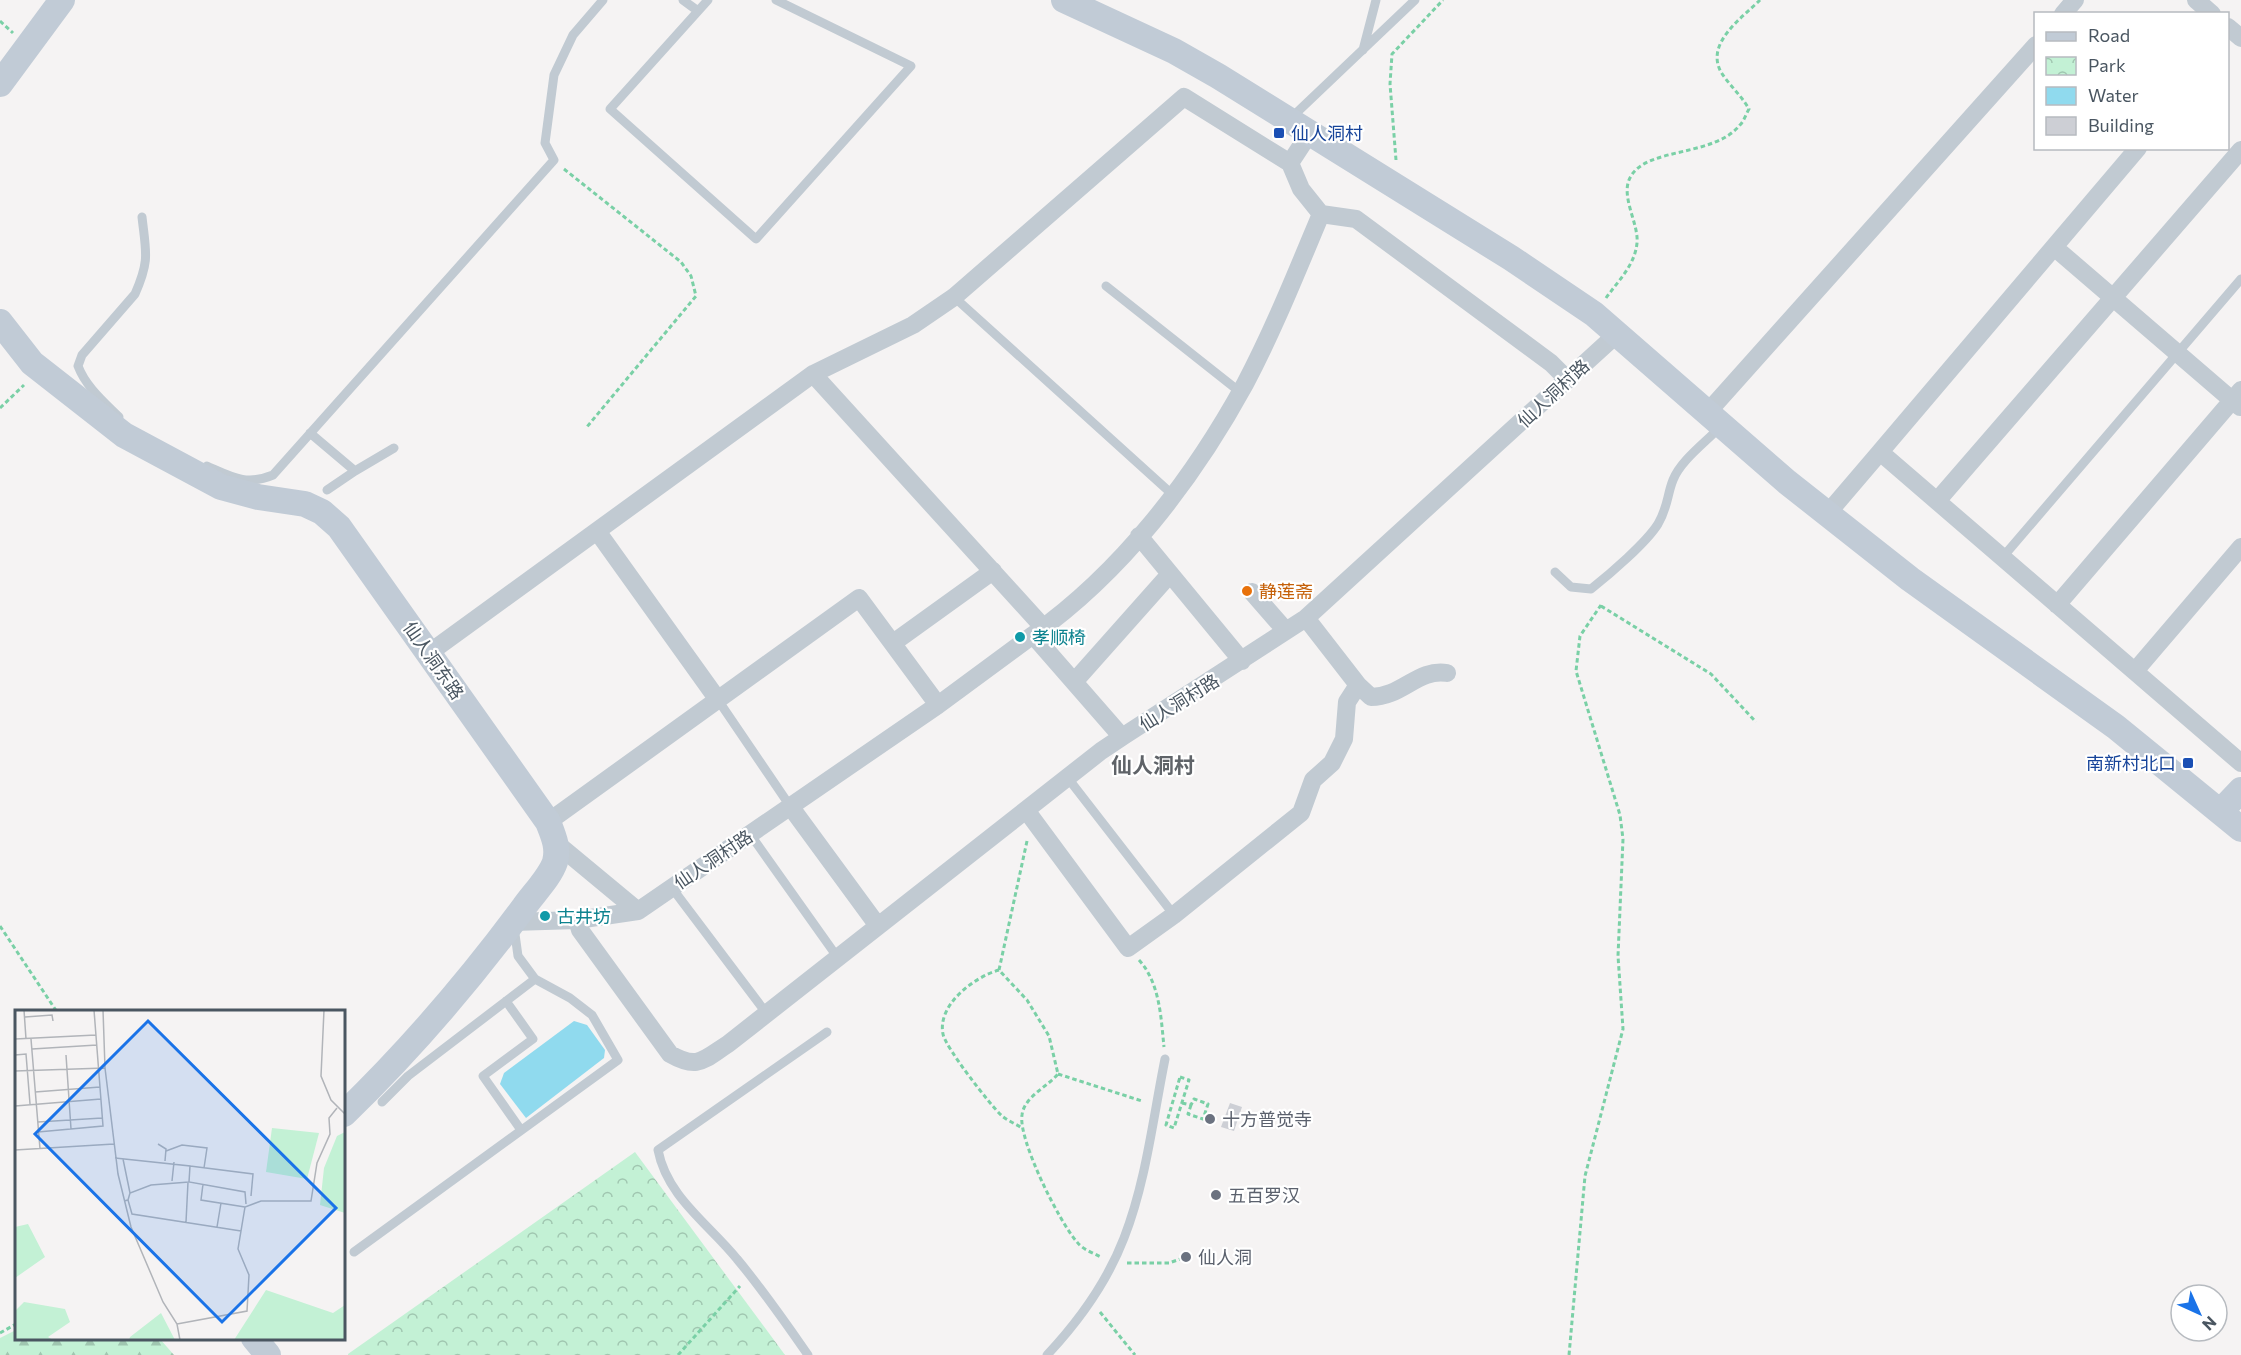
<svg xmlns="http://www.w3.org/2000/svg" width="2241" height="1355" viewBox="0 0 2241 1355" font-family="Commissioner,'Noto Sans SC',sans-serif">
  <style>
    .forest { fill: url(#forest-firs) }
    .park { fill: url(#park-crowns) }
    .water { fill: #90daee }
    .building { fill: #cdcfd5 }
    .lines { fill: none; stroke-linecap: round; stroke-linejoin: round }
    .path { stroke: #7ad0a6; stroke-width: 3; stroke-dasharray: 4.5 3; stroke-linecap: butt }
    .lane { stroke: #c1cad2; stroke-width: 9 }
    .street { stroke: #c1cad2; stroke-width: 18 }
    .secondary { stroke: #c1cbd6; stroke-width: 26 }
    .transit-dot { fill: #1a4fb4; stroke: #fff; stroke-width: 2 }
    .food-dot { fill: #e8710a; stroke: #fff; stroke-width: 2 }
    .culture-dot { fill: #0f9aa8; stroke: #fff; stroke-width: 2 }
    .worship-dot { fill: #6b7280; stroke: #fff; stroke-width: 2 }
    .labels { text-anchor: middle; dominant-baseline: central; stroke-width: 4.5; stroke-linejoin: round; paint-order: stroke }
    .transit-label { font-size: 18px; fill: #164399; stroke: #fff; text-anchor: start }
    .street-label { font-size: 18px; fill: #4a5661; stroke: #fff }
    .food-label { font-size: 18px; fill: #c56008; stroke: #fff; text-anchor: start }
    .culture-label { font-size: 18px; fill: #0d838f; stroke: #fff; text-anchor: start }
    .worship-label { font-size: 18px; fill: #5b616d; stroke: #fff; text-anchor: start }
    .quarter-label { font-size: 21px; font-weight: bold; fill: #5f6368; stroke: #fff }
    .inset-road { fill: none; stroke: #b1b4b9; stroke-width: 1.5 }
    .view { fill: #1a73e8; fill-opacity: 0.15; stroke: #1a73e8; stroke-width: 3 }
    .inset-edge { fill: none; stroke: #4a5661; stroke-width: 3 }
  </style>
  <defs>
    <pattern id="forest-firs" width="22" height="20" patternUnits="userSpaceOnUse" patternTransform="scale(1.5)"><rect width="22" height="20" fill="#c3f1d5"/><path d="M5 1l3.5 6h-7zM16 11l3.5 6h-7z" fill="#a0c6b0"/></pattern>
    <pattern id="park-crowns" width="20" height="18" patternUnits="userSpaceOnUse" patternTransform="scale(1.5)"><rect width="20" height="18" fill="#c3f1d5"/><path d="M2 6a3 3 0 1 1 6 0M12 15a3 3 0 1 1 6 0" fill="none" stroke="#a0c6b0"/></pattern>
  </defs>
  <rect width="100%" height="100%" fill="#f5f3f3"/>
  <path class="forest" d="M16,1330V1338L160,1339L174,1355H0V1338Z"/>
  <path class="park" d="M635,1152L785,1355H348V1354Z"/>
  <path class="water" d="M574,1021L587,1025L605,1050L604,1058L526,1118L500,1084L504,1073Z"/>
  <path class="building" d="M1230,1103L1242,1107L1234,1131L1221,1127Z"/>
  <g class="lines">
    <path class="path" d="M0,21L13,33
      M1396,160L1390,84L1392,54L1443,0
      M564,169L681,262L691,276L696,296L586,428
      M1606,298C1618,281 1635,265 1637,243C1639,223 1619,195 1631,176C1648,147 1714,157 1740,125C1744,121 1746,114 1749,109C1741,95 1729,85 1721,72C1705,43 1742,18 1760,0
      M0,408L24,385
      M1601,606L1711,674L1756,722
      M1027,841L999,970L1027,1000L1049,1036L1058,1074C1047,1087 1024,1097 1022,1115C1018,1140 1060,1223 1077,1242C1082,1249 1093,1253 1101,1257
      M0,926L57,1012
      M1139,960C1160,983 1161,1018 1164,1047
      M999,970C974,977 937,1005 943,1034C945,1047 991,1106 1002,1116C1008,1121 1016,1124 1022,1128
      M1058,1074L1142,1101
      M1180,1077L1189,1080L1174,1128L1166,1125Z
      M1182,1103L1191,1105L1194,1099L1208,1104L1203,1119L1188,1114L1191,1105
      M1127,1263H1169L1186,1257
      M1100,1312L1135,1355
      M0,1333L16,1324
      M678,1355L740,1286
      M1569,1355L1585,1176L1623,1029L1618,956L1623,839L1620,815L1576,671L1580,636L1601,605"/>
    <path class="lane" d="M683,0L698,11
      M708,0L610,109L756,239L911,66L776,0
      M1363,50L1376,0
      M1291,118L1415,0
      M1106,286L1240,392
      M954,297L1173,495
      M119,417C104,402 86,387 78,366L82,355L135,294C150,260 146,253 142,217
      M310,433L355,471L394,448
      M207,466C232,477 246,486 273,475L554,160L545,143L554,75L573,35L603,0
      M327,490L355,471
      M2002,558L2241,279
      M1555,572L1571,587L1591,589C1610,574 1646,543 1658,524C1668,507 1667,495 1673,480C1681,460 1705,443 1720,427
      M718,700L790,806
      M1067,777L1174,915
      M750,834L838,958
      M672,888L767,1014
      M506,1001L533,1039L483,1076L521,1130
      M382,1102L408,1076L535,979
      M354,1252L618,1060L592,1015L570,998L535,979L518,956L514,927
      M808,1355C785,1322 763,1290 737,1259C709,1224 667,1197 658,1150L827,1032
      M1047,1355C1079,1321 1107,1282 1124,1238C1146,1182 1153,1118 1165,1059"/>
    <path class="street" d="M2196,0L2212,14
      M2063,14L2075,0
      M2228,27L2241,38
      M2138,148L1880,452L2241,763
      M1321,214L1356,219L1551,363L1568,380
      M2054,247L2240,407
      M813,374L1044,628
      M1707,413L2036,45
      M1937,501L2241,150
      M1827,514L1880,452
      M597,531L718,700
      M1139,536L1242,661
      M1252,592L1286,631
      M2057,605L2241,390
      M1306,618L1358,685L1371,697C1402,697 1418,668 1447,673
      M1033,635C1122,572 1193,479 1245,384C1274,329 1297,271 1321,214L1301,189L1290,163
      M893,643L993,571
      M429,653L813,374L913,325L954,297L1184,97L1290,163L1309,134
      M2135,671L2241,547
      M1074,682L1170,574
      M790,806L878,926
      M1026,810L1128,948L1174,915L1301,813L1313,780L1332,763L1344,739L1347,702L1358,685
      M548,822L859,598L938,705
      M556,843L638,911L938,705L1033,635L1122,737L1306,618L1618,333
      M577,920L580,930L670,1054C698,1070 703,1060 728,1044L1101,751L1122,737
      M513,922L577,920L638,911"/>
    <path class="secondary" d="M1064,0L1174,51L1218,76L1511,258L1594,314L1787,482L1910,579L2116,727L2241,829
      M0,84L62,0
      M0,322L32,363L124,435L221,487L258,497L305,504L322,512L339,527L548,822C553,835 559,847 555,862C550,877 533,894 524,907C470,980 409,1051 344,1114
      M2221,811L2241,790
      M254,1338L268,1355"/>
  </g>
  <g class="transit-dot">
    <rect x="1273" y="127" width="12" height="12" rx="3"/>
    <rect x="2182" y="757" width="12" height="12" rx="3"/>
  </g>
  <circle class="food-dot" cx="1247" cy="591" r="6"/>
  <g class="culture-dot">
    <circle cx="1020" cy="637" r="6"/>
    <circle cx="545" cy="916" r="6"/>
  </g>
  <g class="worship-dot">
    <circle cx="1210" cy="1119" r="6"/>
    <circle cx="1216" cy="1195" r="6"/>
    <circle cx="1186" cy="1257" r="6"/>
  </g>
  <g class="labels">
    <g class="transit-label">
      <text x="1291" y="133">仙人洞村</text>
      <text x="2176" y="763" text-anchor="end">南新村北口</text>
    </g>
    <g class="street-label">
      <text transform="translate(1553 393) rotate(-43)">仙人洞村路</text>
      <text transform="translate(434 660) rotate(55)">仙人洞东路</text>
      <text transform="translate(1179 702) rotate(-32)">仙人洞村路</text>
      <text transform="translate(713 859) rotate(-34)">仙人洞村路</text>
    </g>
    <g class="food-label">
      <text x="1259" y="591">静莲斋</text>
    </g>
    <g class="culture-label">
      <text x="1032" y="637">孝顺椅</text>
      <text x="557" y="916">古井坊</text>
    </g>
    <g class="worship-label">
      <text x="1222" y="1119">十方普觉寺</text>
      <text x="1228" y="1195">五百罗汉</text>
      <text x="1198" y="1257">仙人洞</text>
    </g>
    <g class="quarter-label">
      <text x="1153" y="764">仙人洞村</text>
    </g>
  </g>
  <g transform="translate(15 1010)">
    <rect width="330" height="330" fill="#f5f3f3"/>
    <path d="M330,122V203L305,195L309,158L322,126ZM13,214L30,247L0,268V217ZM251,280L318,303L330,295V330H219ZM9,292L50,299L55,312L33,327L38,330H0V301ZM146,303L160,330H114L115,327Z" fill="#c3f1d5"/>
    <path d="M257,118L304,123L292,169L251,162Z" fill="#c3f1d5"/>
    <path class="inset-road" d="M9,0L11,29M88,0L90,58L103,164L116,217L148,292L162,314L165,330M309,0L306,66L316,90L330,104M10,7L37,5L38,11M0,29L81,25M16,29L25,139M17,39L82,35M0,45L11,44L15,94M51,45L56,119M0,61L90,58M20,82L85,77M0,96L86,89M23,112L87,108M23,122L88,116L79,0M143,134L151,139L150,151M0,140L99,134M151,141L167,135L192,138L189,158M100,148L175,156L174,172L230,182L231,194M108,149L115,183M175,156L238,164L236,186M157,171L159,152M188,174L186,190L230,197M113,190L115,183L136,175L174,172M109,191L113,190L117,204L226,221M171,212L173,172M202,217L206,193M162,314L232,301L234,265L223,239L230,197L246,191H296L302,153L315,124L314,108L322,98"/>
    <path class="view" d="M133,11L321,198L207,312L20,124Z"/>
    <rect width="330" height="330" class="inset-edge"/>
  </g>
  <rect x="2034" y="12" width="195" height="138" fill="#ffffff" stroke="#b7bbc0" stroke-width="1.5"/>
  <rect x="2046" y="32" width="30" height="9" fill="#c1cbd6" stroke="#b7bbc0" stroke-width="1.5"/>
  <text x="2088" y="42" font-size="18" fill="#4a5661">Road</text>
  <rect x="2046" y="57" width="30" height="18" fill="url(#park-crowns)" stroke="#b7bbc0" stroke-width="1.5"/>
  <text x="2088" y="72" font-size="18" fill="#4a5661">Park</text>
  <rect x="2046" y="87" width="30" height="18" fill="#90daee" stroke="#b7bbc0" stroke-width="1.5"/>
  <text x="2088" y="102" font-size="18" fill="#4a5661">Water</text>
  <rect x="2046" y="117" width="30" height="18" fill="#cdcfd5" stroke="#b7bbc0" stroke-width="1.5"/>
  <text x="2088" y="132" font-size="18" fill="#4a5661">Building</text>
  <g transform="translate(2199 1313) rotate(135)"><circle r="28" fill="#ffffff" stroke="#b7bbc0" stroke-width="1.5"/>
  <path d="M0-4.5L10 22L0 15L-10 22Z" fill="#1a73e8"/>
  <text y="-9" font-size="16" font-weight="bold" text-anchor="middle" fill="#4a5661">N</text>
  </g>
</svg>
